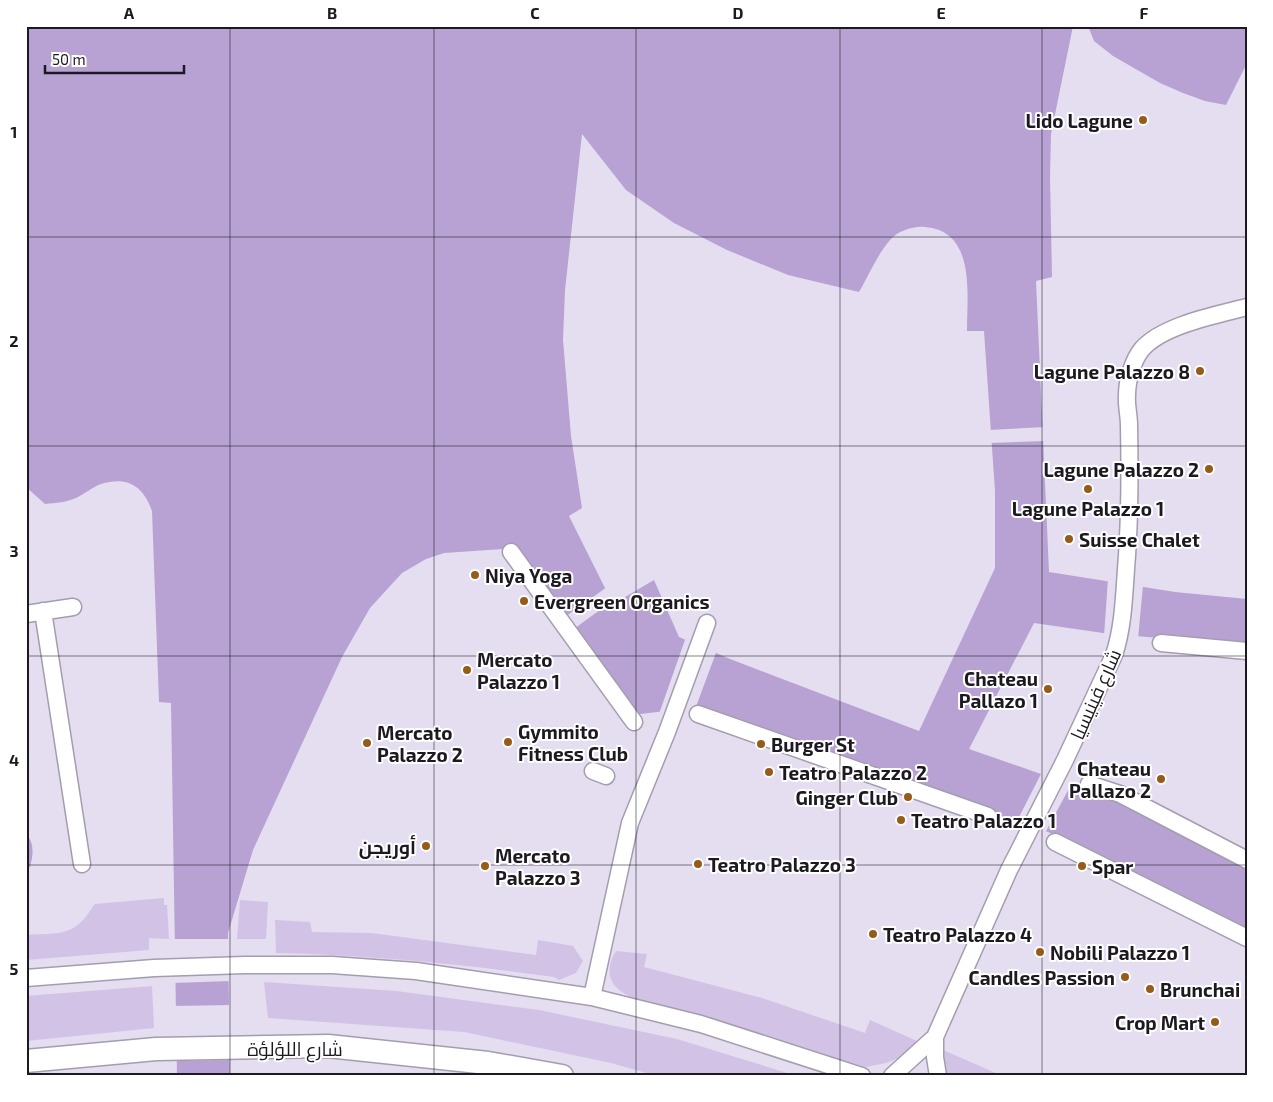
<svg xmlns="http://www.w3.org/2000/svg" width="1273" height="1102" viewBox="0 0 1273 1102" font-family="'Exo 2',Cairo,sans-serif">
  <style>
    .green { fill: #d2c3e6 }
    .water { fill: #b7a2d3; fill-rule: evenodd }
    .pier { fill: #e5ddf0 }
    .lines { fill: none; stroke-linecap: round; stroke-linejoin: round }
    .street-casing { stroke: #a49dae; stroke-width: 19 }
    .secondary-casing { stroke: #a49dae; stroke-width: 25 }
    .street { stroke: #fff; stroke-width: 16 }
    .secondary { stroke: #fff; stroke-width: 22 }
    .grid { fill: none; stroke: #1c1920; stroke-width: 1; stroke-opacity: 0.55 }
    .poi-dot { fill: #955c19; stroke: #fff; stroke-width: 2 }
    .labels { text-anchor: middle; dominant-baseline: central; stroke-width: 4; stroke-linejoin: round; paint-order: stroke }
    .poi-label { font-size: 19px; font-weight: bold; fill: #1c1920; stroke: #fff; text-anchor: start }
    .street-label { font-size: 19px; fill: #1c1920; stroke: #fff }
    .neatline { fill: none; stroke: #1c1920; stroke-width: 2 }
    .grid-label { font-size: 16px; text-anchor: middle; font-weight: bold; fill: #1c1920 }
  </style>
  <rect width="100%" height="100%" fill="#e5ddf0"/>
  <path class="green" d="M164,898V905H167L169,939L149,938V950L26,960V935C45,933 65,937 80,923C86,918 90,910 95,904Z
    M240,900L268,902L266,939H237Z
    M275,920L310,922L312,932L372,933L536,955L538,940L573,946L583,961L576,973L559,980L554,977C461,964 369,955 276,953Z
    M616,951L647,954L644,967L762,998L865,1033L870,1020L917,1041L909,1054L886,1063L866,1067C815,1052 763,1037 712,1022C689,1015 629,1003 615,986C606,975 609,962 616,951Z
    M264,982L396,991L539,1010L677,1039L797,1076H657L611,1063L464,1032L268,1018Z
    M152,986L154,1028L26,1041V996Z
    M943,1050L998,1074L994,1076H943Z"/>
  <path class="water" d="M26,26H1073L1051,134L1050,177L1052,277L1036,281L1049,572L1175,592L1247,599V645L1110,634L1034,623L969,749L1107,797L1247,868V929L1081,847L1048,832L1016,823L691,708L632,715L510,544L503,549L444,553L426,559L402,573L370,608L342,657L253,850L228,933L230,1076H177L171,703L159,702L152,511C143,486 128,476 101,484C92,487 85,494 76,498C67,502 56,503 45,504L26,487ZM582,134L626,190L674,223L727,250L788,275L859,292C869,275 877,255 890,240C898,231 913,226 925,227C976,231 967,294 967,331H984L995,491V568L919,731L730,659L679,637L654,580L620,600L605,588L569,516L582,508L571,436L563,340L565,290Z
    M1088,26H1247V63L1226,105L1205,101L1183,93L1160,83L1113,56L1094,41Z
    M26,834C35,843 33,856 30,867L26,869Z"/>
  <path class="pier" d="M1045,427L1046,441L989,443L988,430Z
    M1108,579L1143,585L1138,639L1104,636Z
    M607,587L619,596L571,631L562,619Z
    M686,637L717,650L694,712L691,710L659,714Z
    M1042,772L1072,783L1045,833L1015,825Z
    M172,939H231V981L173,983Z
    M232,1005L233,1060L174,1061L173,1006Z"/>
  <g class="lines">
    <g class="street-casing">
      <path id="street" d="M511,552L634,722
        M43,611L82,864
        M26,614L73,607
        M1161,643L1247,651
        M698,714L988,816
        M593,771L606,776
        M1089,784L1120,794L1247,860
        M1055,842L1247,938
        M26,978L154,968L245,965H332L416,971L592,997L701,1024L862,1076
        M592,997L630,823L667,732L707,623
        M892,1076L935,1037
        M938,1076L935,1057V1037L1009,870L1065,760L1114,655C1123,628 1124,598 1126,569C1130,521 1130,473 1129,425C1129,415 1126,405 1127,395C1127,380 1133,360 1142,349C1163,325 1217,315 1247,307"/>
    </g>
    <g class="secondary-casing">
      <path id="secondary" d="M26,1061L156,1049L328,1046L488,1063L562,1076"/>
    </g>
    <use href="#street" class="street"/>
    <use href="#secondary" class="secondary"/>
  </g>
  <path class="grid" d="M230,26V1076M434,26V1076M636,26V1076M840,26V1076M1042,26V1076M26,237H1247M26,446H1247M26,656H1247M26,865H1247"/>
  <g class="poi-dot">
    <circle cx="1143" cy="120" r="5"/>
    <circle cx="1200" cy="371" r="5"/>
    <circle cx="1209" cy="469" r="5"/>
    <circle cx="1088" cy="489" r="5"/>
    <circle cx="1069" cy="539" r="5"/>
    <circle cx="475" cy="575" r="5"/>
    <circle cx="524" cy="601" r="5"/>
    <circle cx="467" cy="670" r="5"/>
    <circle cx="1048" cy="689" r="5"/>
    <circle cx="508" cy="742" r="5"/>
    <circle cx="367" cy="743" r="5"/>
    <circle cx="761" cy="744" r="5"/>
    <circle cx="769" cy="772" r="5"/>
    <circle cx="1161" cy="779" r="5"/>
    <circle cx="908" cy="797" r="5"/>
    <circle cx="901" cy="820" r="5"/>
    <circle cx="426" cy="846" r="5"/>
    <circle cx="698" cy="864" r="5"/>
    <circle cx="485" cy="866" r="5"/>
    <circle cx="1082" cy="866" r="5"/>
    <circle cx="873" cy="934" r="5"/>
    <circle cx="1040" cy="952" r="5"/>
    <circle cx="1125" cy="977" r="5"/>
    <circle cx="1150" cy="989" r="5"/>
    <circle cx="1215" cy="1022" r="5"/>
  </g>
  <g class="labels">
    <g class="poi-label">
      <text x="1133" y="120" text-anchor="end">Lido Lagune</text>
      <text x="1190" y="371" text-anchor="end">Lagune Palazzo 8</text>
      <text x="1199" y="469" text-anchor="end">Lagune Palazzo 2</text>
      <text x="1088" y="508" text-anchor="middle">Lagune Palazzo 1</text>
      <text x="1079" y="539">Suisse Chalet</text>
      <text x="485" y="575">Niya Yoga</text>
      <text x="534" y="601">Evergreen Organics</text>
      <text x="477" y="659">Mercato<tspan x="477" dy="22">Palazzo 1</tspan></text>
      <text x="1038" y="678" text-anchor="end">Chateau<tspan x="1038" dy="22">Pallazo 1</tspan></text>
      <text x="518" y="731">Gymmito<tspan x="518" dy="22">Fitness Club</tspan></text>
      <text x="377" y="732">Mercato<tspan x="377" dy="22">Palazzo 2</tspan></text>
      <text x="771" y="744">Burger St</text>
      <text x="1151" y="768" text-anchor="end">Chateau<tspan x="1151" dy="22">Pallazo 2</tspan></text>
      <text x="779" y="772">Teatro Palazzo 2</text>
      <text x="898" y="797" text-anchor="end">Ginger Club</text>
      <text x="911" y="820">Teatro Palazzo 1</text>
      <text x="416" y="846" text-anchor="end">أوريجن</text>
      <text x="495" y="855">Mercato<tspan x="495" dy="22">Palazzo 3</tspan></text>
      <text x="708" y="864">Teatro Palazzo 3</text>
      <text x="1092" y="866">Spar</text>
      <text x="883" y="934">Teatro Palazzo 4</text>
      <text x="1050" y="952">Nobili Palazzo 1</text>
      <text x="1115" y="977" text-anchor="end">Candles Passion</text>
      <text x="1160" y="989">Brunchai</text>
      <text x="1205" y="1022" text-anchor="end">Crop Mart</text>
    </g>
    <g class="street-label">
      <text transform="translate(1095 694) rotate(-66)">شارع فينيسيا</text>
      <text x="295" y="1048">شارع اللؤلؤة</text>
    </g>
  </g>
  <rect width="1273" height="1102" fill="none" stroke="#ffffff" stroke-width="55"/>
  <path d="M45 65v8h139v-8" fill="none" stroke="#1c1920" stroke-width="2.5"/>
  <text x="52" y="65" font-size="15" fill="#1c1920" stroke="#ffffff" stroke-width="4" paint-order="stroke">50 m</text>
  <rect x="28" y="28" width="1218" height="1046" class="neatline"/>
  <g class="grid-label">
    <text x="129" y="19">A</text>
    <text x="332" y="19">B</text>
    <text x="535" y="19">C</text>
    <text x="738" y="19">D</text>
    <text x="941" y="19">E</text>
    <text x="1144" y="19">F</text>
    <text x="14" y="138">1</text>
    <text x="14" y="347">2</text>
    <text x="14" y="557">3</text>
    <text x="14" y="766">4</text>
    <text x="14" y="975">5</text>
  </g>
</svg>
